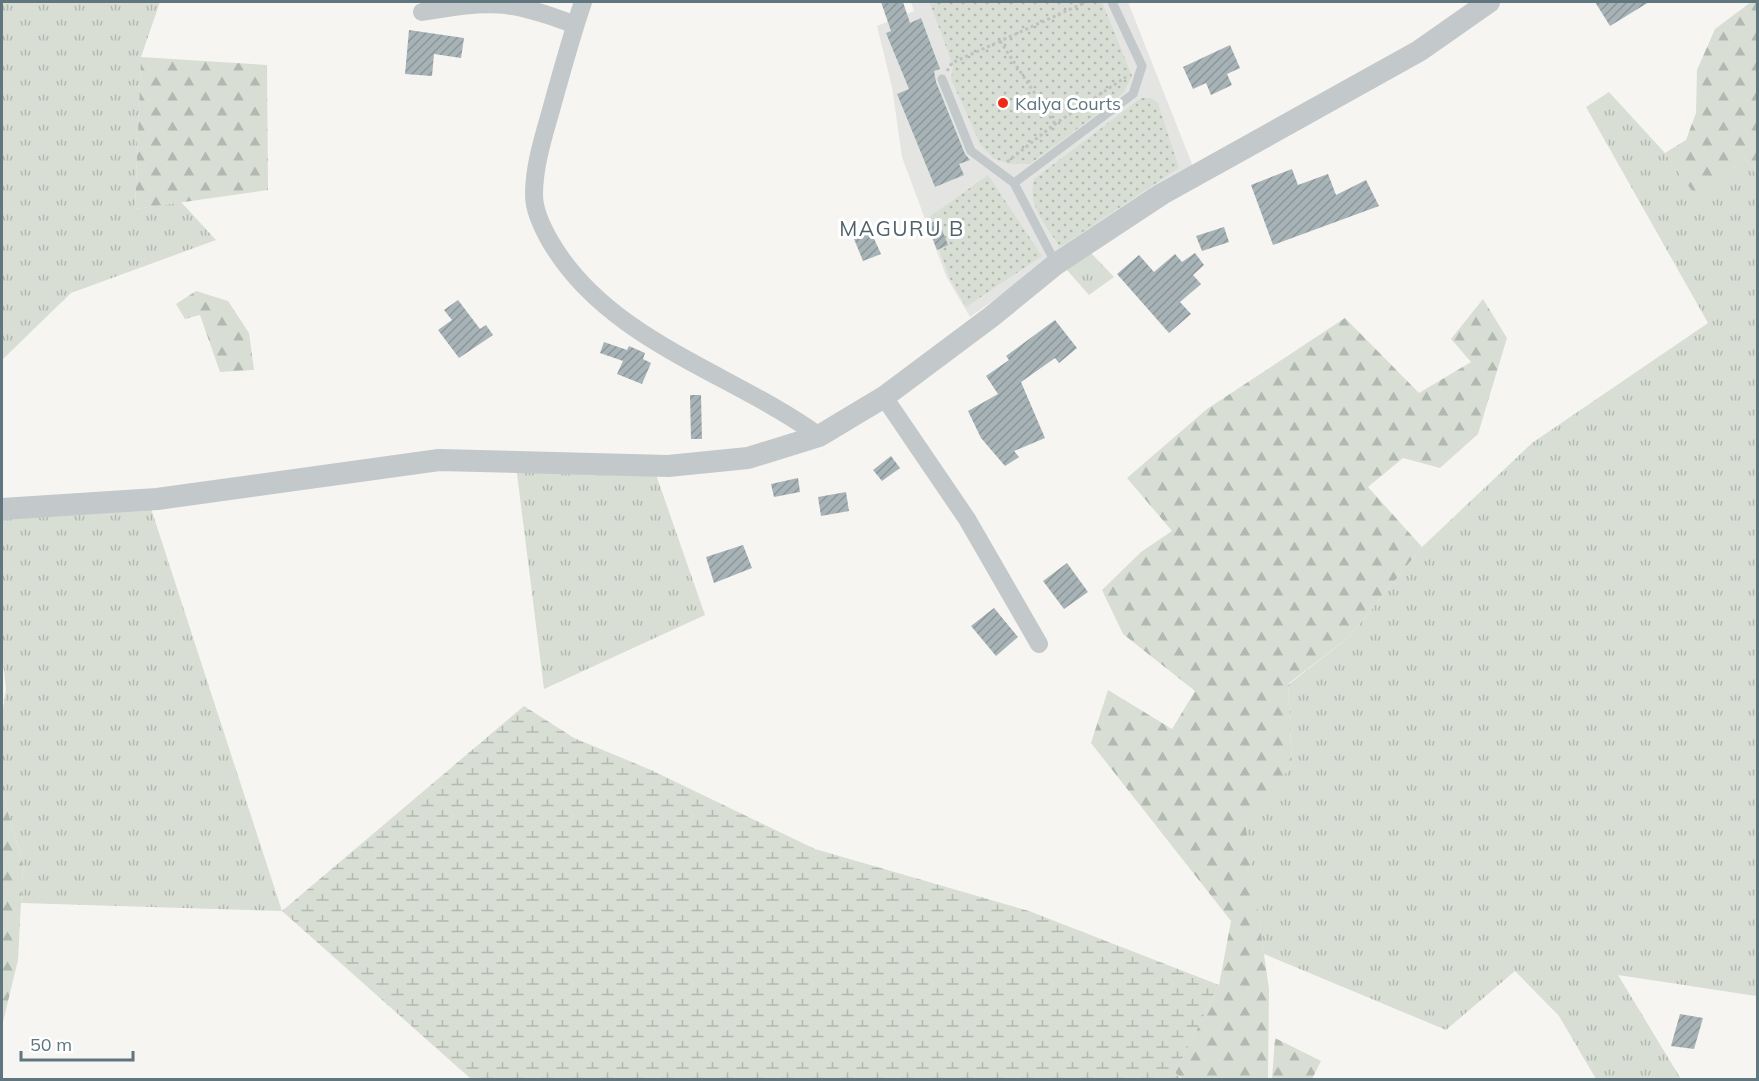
<svg xmlns="http://www.w3.org/2000/svg" width="1759" height="1081" viewBox="0 0 1759 1081" font-family="Mulish,sans-serif">
  <style>
    .built { fill: #e4e5e3 }
    .grass { fill: url(#grass-tufts) }
    .forest { fill: url(#forest-firs) }
    .wetland { fill: url(#wetland-marsh) }
    .garden { fill: url(#garden-dots) }
    .building { fill: url(#building-hatch) }
    .lines { fill: none; stroke-linecap: round; stroke-linejoin: round }
    .path { stroke: #bfc1c3; stroke-width: 3; stroke-dasharray: 3 3; stroke-linecap: butt }
    .service { stroke: #c3c8ca; stroke-width: 9 }
    .minor { stroke: #c3c8ca; stroke-width: 18 }
    .tertiary { stroke: #c3c8ca; stroke-width: 22 }
    .poi-dot { fill: #f02918; stroke: #fff; stroke-width: 2 }
    .labels { text-anchor: middle; dominant-baseline: central; stroke-width: 6; stroke-linejoin: round; paint-order: stroke }
    .poi-label { font-size: 18px; fill: #5f767f; stroke: #fff; text-anchor: start }
    .quarter-label { font-size: 21px; letter-spacing: 1.5px; fill: #51636a; stroke: #fff }
  </style>
  <defs>
    <pattern id="grass-tufts" width="24" height="20" patternUnits="userSpaceOnUse" patternTransform="scale(1.5)"><rect width="24" height="20" fill="#d8ded3"/><path d="M3 7l-1-3M5 7V3M7 7l1-3M15 17l-1-3M17 17v-4M19 17l1-3" fill="none" stroke="#b2b9b0"/></pattern>
    <pattern id="forest-firs" width="22" height="20" patternUnits="userSpaceOnUse" patternTransform="scale(1.5)"><rect width="22" height="20" fill="#d8ded3"/><path d="M5 1l3.5 6h-7zM16 11l3.5 6h-7z" fill="#b2b9b0"/></pattern>
    <pattern id="wetland-marsh" width="20" height="14" patternUnits="userSpaceOnUse" patternTransform="scale(1.5)"><rect width="20" height="14" fill="#d8ded3"/><path d="M1 5h8M5 5V1M11 12h8M15 12V8" fill="none" stroke="#b2b9b0"/></pattern>
    <pattern id="garden-dots" width="8" height="8" patternUnits="userSpaceOnUse" patternTransform="scale(1.5)"><rect width="8" height="8" fill="#d8ded3"/><path d="M2 2h.1M6 6h.1" fill="none" stroke="#b2b9b0" stroke-width="1.8" stroke-linecap="round"/></pattern>
    <pattern id="building-hatch" width="6" height="6" patternUnits="userSpaceOnUse" patternTransform="scale(1.5)"><rect width="6" height="6" fill="#a7b3b6"/><path d="M-1 1l2-2M0 6l6-6M5 7l2-2" fill="none" stroke="#8b9699"/></pattern>
  </defs>
  <rect width="100%" height="100%" fill="#f6f5f2"/>
  <path class="built" d="M911,2H1128L1194,169L1059,254L970,317L946,276L902,157L892,87L877,26L914,11Z"/>
  <path class="grass" d="M2,2H160L141,57L135,209L181,202L216,240L71,293L2,360Z
    M1609,92L1665,153L1697,197L1746,157L1758,178V993L1756,996L1618,975L1681,1079H1596L1559,1016L1515,971L1446,1030L1264,954L1244,822L1292,765L1288,685L1350,636L1422,547L1532,443L1708,323L1586,107Z
    M1090,252L1114,277L1089,295L1066,269Z
    M516,466H653L705,615L544,689Z
    M146,493L282,911L21,903L23,864L2,791V716L6,689L2,654V513Z"/>
  <path class="forest" d="M1751,2H1758L1757,178L1746,157L1697,198L1665,153L1686,140L1696,113L1697,70L1715,29Z
    M141,57L267,65L268,190L135,209Z
    M196,291L228,301L249,333L254,370L220,372L200,315L185,319L176,304Z
    M1483,299L1507,338L1478,434L1440,468L1403,458L1368,487L1422,547L1350,636L1288,684L1292,765L1245,822L1269,989L1268,1079H1183L1175,1073L1219,985L1231,921L1091,743L1108,690L1172,729L1195,691L1123,634L1102,590L1141,552L1172,531L1127,478L1207,409L1345,318L1419,393L1471,362L1451,339Z
    M2,791L23,864L18,960L2,1026Z
    M1275,1038L1321,1061L1312,1079H1272Z"/>
  <path class="wetland" d="M524,706L574,738L651,770L815,849L1029,911L1219,985L1175,1073L1181,1079H471L282,911Z"/>
  <path class="garden" d="M934,2H1102L1132,76L1124,92L1112,103L1030,164H1010L994,159L980,144L951,79L953,66L930,3Z
    M1141,98H1151L1158,103L1179,168L1060,247C1046,225 1027,206 1034,179Z
    M988,175L1042,256L966,307L948,275L928,218Z"/>
  <path class="building" d="M881,2H903L910,23L921,18L940,69L934,71L936,82L965,154L970,160L959,164L964,175L935,187L897,94L909,89L886,33L891,31Z
    M1595,2H1649L1610,26Z
    M409,30L464,38L461,58L434,54L432,76L405,74Z
    M1230,45L1240,68L1227,74L1232,85L1211,95L1206,83L1193,89L1183,67Z
    M1292,169L1298,185L1328,174L1336,195L1366,180L1379,206L1273,245L1251,185Z
    M938,220L948,245L937,250L927,224Z
    M1224,227L1229,242L1202,251L1196,236Z
    M871,232L881,254L863,261L854,239Z
    M1195,253L1204,265L1193,275L1201,284L1180,302L1191,314L1169,333L1117,274L1139,255L1154,272L1175,254L1182,262Z
    M458,300L480,329L486,325L493,335L459,358L438,330L452,320L444,310Z
    M1055,320L1077,348L1059,363L1055,358L1021,382L1045,438L1014,451L1019,457L1005,466L981,438L968,411L998,394L986,376L1009,360L1006,356Z
    M604,342L627,350L629,346L645,353L643,359L651,363L642,384L617,374L623,361L600,353Z
    M690,395H701L702,439H691Z
    M891,456L900,468L882,481L873,470Z
    M798,478L800,492L774,497L771,484Z
    M846,492L849,511L821,516L818,497Z
    M743,545L752,568L714,583L706,557Z
    M1067,563L1088,592L1064,609L1043,581Z
    M994,608L1018,637L996,656L971,626Z
    M1680,1014L1703,1018L1694,1049L1671,1046Z"/>
  <g class="lines">
    <path class="path" d="M1000,41L1055,124
      M947,71L952,63L1086,2
      M1007,162L1055,124L1126,77"/>
    <path class="service" d="M942,79L971,151L1014,183L1056,264
      M1014,183L1133,94L1142,66L1112,2"/>
    <path class="minor" d="M583,2C571,37 561,74 551,110C543,138 534,166 534,195C534,211 542,227 550,241C608,341 731,372 819,436
      M422,12C490,0 511,0 575,25
      M884,397L967,519L1039,644"/>
    <path class="tertiary" d="M2,509L157,499L439,460L668,466L748,458L819,436L884,397L991,317L1056,264L1162,194L1419,51L1489,2"/>
  </g>
  <circle class="poi-dot" cx="1003" cy="103" r="6"/>
  <g class="labels">
    <g class="poi-label">
      <text x="1015" y="103">Kalya Courts</text>
    </g>
    <g class="quarter-label">
      <text x="902" y="228">MAGURU B</text>
    </g>
  </g>
  <rect width="1759" height="1081" fill="none" stroke="#5f767f" stroke-width="6"/>
  <path d="M21 1051v9h112v-9" fill="none" stroke="#5f767f" stroke-width="3"/>
  <text x="30" y="1051" font-size="18" fill="#5f767f" stroke="#ffffff" stroke-width="4.5" paint-order="stroke">50 m</text>
</svg>
